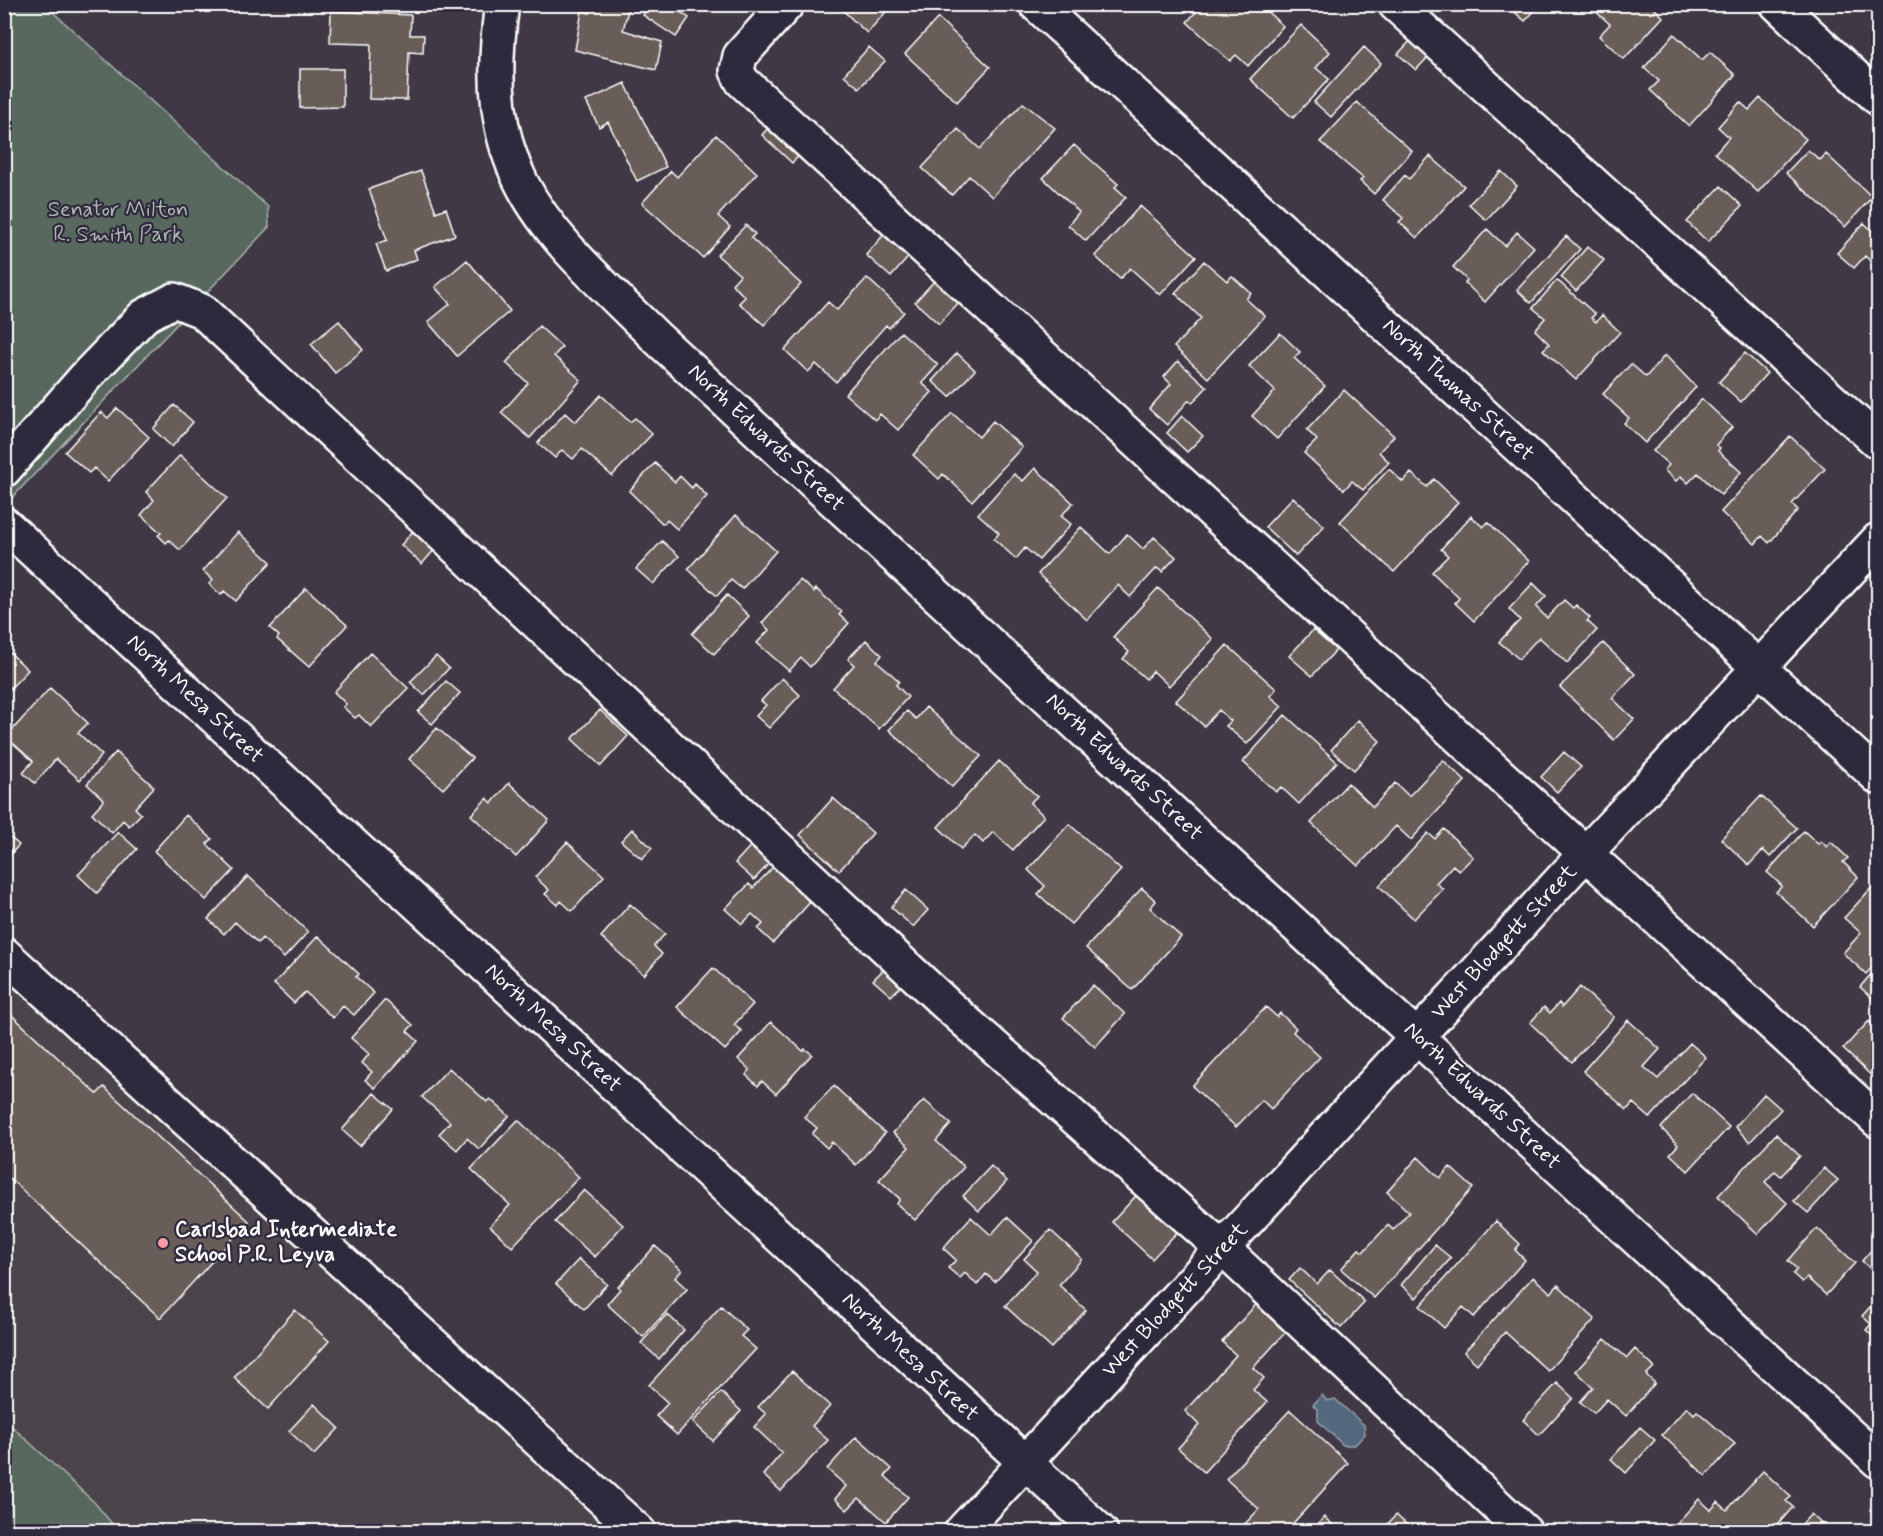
<svg xmlns="http://www.w3.org/2000/svg" width="1883" height="1536" viewBox="0 0 1883 1536" font-family="Mynerve,sans-serif">
  <style>
    .built { fill: #4c444b }
    .green { fill: #59685e; stroke: #acb4ae; stroke-width: 1.5 }
    .water { fill: #52687d; stroke: #97a4b1; stroke-width: 1.5 }
    .building { fill: #685d58; stroke: #fff; stroke-width: 1.5 }
    .lines { fill: none; stroke-linecap: round; stroke-linejoin: round }
    .minor-casing { stroke: #fff; stroke-width: 38 }
    .minor { stroke: #2f2a3d; stroke-width: 33 }
    .poi-dot { fill: #ff9aa2; stroke: #2f2a3d; stroke-width: 2 }
    .labels { text-anchor: middle; dominant-baseline: central; stroke-width: 4.5; stroke-linejoin: round; paint-order: stroke }
    .park-label { font-size: 22px; fill: #acb4ae; stroke: #2f2a3d }
    .street-label { font-size: 22px; fill: #fff; stroke: #2f2a3d }
    .poi-label { font-size: 22px; font-weight: bold; fill: #fff; stroke: #2f2a3d; text-anchor: start }
  </style>
  <rect width="100%" height="100%" fill="#403945"/>
  <filter id="ink" filterUnits="userSpaceOnUse"><feTurbulence type="fractalNoise" baseFrequency=".0167" numOctaves="2"/><feDisplacementMap in="SourceGraphic" scale="12" xChannelSelector="R" yChannelSelector="G"/><feConvolveMatrix kernelMatrix="1 2 1 2 8 2 1 2 1" color-interpolation-filters="sRGB"/></filter>
  <g filter="url(#ink)">
    <path class="built" d="M5,954L639,1531H5Z"/>
    <path class="green" d="M5,5H45L268,207L269,227L5,505Z
      M4,1419L94,1502L118,1531H5Z"/>
    <path class="water" d="M1322,1395L1327,1401L1335,1399L1364,1425L1365,1434L1355,1445H1343L1318,1421V1410L1313,1405Z"/>
    <path class="building" d="M592,4L629,6L623,30L662,42L656,70L575,50L582,11L590,13Z
      M650,4H668L689,18L676,37L643,15Z
      M836,4H893L867,33Z
      M1203,4H1259L1283,26L1248,66L1236,55L1230,61L1187,22Z
      M1511,4H1541L1525,21L1509,7Z
      M1587,4H1650L1663,17L1624,59L1599,36L1610,24Z
      M331,11L411,15L410,35H424L423,53L409,52L407,100L369,99L371,44L330,43Z
      M938,18L990,67L957,102L905,54Z
      M1301,25L1330,52L1316,68L1329,79L1293,118L1250,79Z
      M1674,34L1702,60L1710,52L1735,75L1689,126L1650,90L1659,81L1644,68Z
      M1412,39L1430,55L1416,70L1398,54Z
      M869,47L885,61L859,88L844,75Z
      M1364,47L1381,63L1331,117L1314,102Z
      M300,69H343V107L300,108Z
      M625,83L666,167L637,181L608,122L599,127L586,101Z
      M1760,98L1806,139L1758,192L1715,153L1729,137L1718,127L1740,102L1749,110Z
      M1357,102L1412,151L1374,194L1360,181L1363,178L1320,142Z
      M1023,103L1055,128L992,197L969,176L952,195L922,168L958,129L980,149Z
      M774,121L805,149L792,163L762,135Z
      M716,135L757,173L718,216L730,227L703,258L642,203L671,171L677,177Z
      M1074,145L1118,184L1115,187L1126,197L1086,241L1068,225L1079,212L1043,178Z
      M1808,150L1820,160L1826,154L1872,197L1845,227L1786,173Z
      M1430,156L1464,186L1417,238L1399,222L1403,218L1383,200L1405,175L1409,179Z
      M421,171L436,212L446,208L455,235L414,250L417,259L386,271L376,244L387,240L369,189Z
      M1501,171L1517,186L1486,220L1469,204Z
      M1721,186L1742,206L1708,242L1687,222Z
      M1140,206L1196,256L1160,295L1130,268L1120,279L1095,256Z
      M1864,223L1878,236V268L1865,256L1854,268L1837,253Z
      M746,225L755,234L751,238L801,284L764,325L739,303L745,297L732,284L740,275L717,255Z
      M1487,229L1505,246L1517,232L1534,247L1485,302L1465,283L1467,280L1453,267Z
      M887,231L912,253L891,277L866,255Z
      M1566,236L1580,249L1531,303L1517,290Z
      M1588,246L1604,260L1576,291L1561,277Z
      M467,260L510,311L457,356L428,322L450,304L435,287Z
      M1204,261L1227,281L1232,276L1251,293L1246,299L1265,316L1208,378L1174,347L1201,318L1175,293Z
      M867,278L904,312L889,328L886,325L836,382L816,364L808,372L785,350L828,302L837,310Z
      M937,278L961,300L939,324L915,302Z
      M1557,280L1595,314L1591,318L1596,322L1602,315L1620,332L1576,380L1543,350L1549,344L1535,330L1545,318L1533,308Z
      M339,321L363,350L335,373L311,344Z
      M539,326L562,347L554,356L581,380L530,438L501,413L528,383L506,363Z
      M901,332L938,365L922,383L932,392L898,430L880,414L875,420L845,394Z
      M1280,333L1300,352L1294,358L1325,386L1277,439L1252,416L1275,391L1249,366Z
      M957,353L975,370L950,397L932,381Z
      M1745,353L1767,373L1741,402L1719,382Z
      M1665,355L1696,387L1645,443L1624,423L1629,418L1603,394L1631,364L1646,377Z
      M1178,361L1207,387L1192,403L1189,400L1167,425L1149,409L1171,384L1164,377Z
      M1344,390L1394,436L1379,452L1389,462L1363,490L1352,481L1344,490L1304,453L1317,440L1307,430Z
      M601,395L630,422L635,418L652,434L612,476L582,449L573,459L562,450L555,458L538,443L565,413L575,422Z
      M1702,399L1732,427L1716,445L1720,448L1718,451L1741,472L1721,495L1698,473L1688,483L1681,476L1676,481L1664,470L1669,465L1653,451Z
      M174,405L193,422L172,447L153,429Z
      M117,408L149,437L108,481L94,468L89,473L65,452L101,412L108,418Z
      M952,413L979,437L993,421L1022,447L972,501L943,474L939,479L913,455Z
      M1182,416L1203,436L1187,452L1167,433Z
      M1790,436L1825,469L1792,504L1798,510L1769,543L1762,536L1755,544L1721,512Z
      M180,455L227,498L180,550L169,540L166,543L158,535L161,533L141,515L154,500L146,492Z
      M655,463L675,482L680,476L692,488L695,484L707,496L677,529L667,520L663,524L629,491Z
      M1035,468L1073,503L1061,516L1071,524L1039,560L1025,548L1016,559L994,539L999,533L978,514L1014,474L1023,481Z
      M1389,469L1403,482L1411,473L1427,487L1434,479L1458,502L1394,572L1340,522Z
      M1293,497L1324,526L1296,556L1265,527Z
      M736,515L776,551L742,589L731,580L717,596L688,569Z
      M1471,516L1483,527L1488,522L1529,561L1474,621L1455,603L1459,598L1432,572L1448,556L1441,549Z
      M1081,527L1110,554L1127,534L1143,549L1154,537L1176,557L1162,572L1157,568L1130,597L1118,585L1087,620L1038,574Z
      M414,530L435,549L422,564L401,545Z
      M238,532L271,562L236,601L224,591L221,595L209,584L213,580L203,571Z
      M662,541L679,556L653,584L636,569Z
      M800,580L814,592L816,589L842,612L839,615L849,623L810,667L801,658L789,671L757,643L769,630L762,623Z
      M1533,583L1546,596L1536,607L1547,618L1564,600L1573,608L1576,605L1590,618L1587,621L1597,630L1567,663L1539,637L1519,659L1499,642L1520,620L1509,609Z
      M306,588L347,625L309,667L277,639L279,636L270,628Z
      M1158,588L1213,639L1169,686L1153,671L1146,679L1123,659L1129,652L1113,637Z
      M727,595L749,616L714,654L692,634Z
      M1313,630L1336,650L1312,676L1289,656Z
      M866,640L882,655L877,661L899,681L896,685L908,697L879,729L833,688L854,665L848,659Z
      M1603,643L1635,674L1612,698L1634,719L1614,740L1560,687Z
      M1227,645L1276,689L1270,696L1282,706L1247,744L1226,726L1231,721L1219,710L1204,726L1176,701Z
      M4,647L28,670L4,695Z
      M370,653L408,688L371,727L359,715L355,718L343,707L346,704L334,692Z
      M436,656L449,668L424,695L410,682Z
      M782,678L800,695L769,728L756,716L766,705L761,701Z
      M446,681L460,693L432,724L418,712Z
      M50,688L88,723L78,733L102,755L80,780L56,759L35,783L23,773L33,761L6,737Z
      M926,707L981,756L952,787L889,730L907,711L916,719Z
      M600,710L628,736L601,766L572,739Z
      M1285,715L1337,762L1299,804L1281,787L1276,792L1243,762Z
      M1358,720L1380,741L1354,770L1331,750Z
      M437,728L472,758L443,789L409,759Z
      M116,752L154,787L135,808L141,814L129,826L123,820L112,833L92,813L104,800L87,784Z
      M1564,752L1581,767L1557,792L1541,777Z
      M1443,760L1465,781L1411,840L1396,826L1358,866L1311,823L1348,783L1373,807L1395,783L1409,796Z
      M999,761L1037,796L1030,803L1044,816L1013,850L993,832L983,843L975,835L961,849L938,827Z
      M509,783L549,820L516,857L471,815L487,798L492,803Z
      M1761,796L1797,828L1770,857L1763,850L1749,865L1721,839Z
      M833,798L873,833L839,871L800,835Z
      M186,815L212,839L207,844L234,870L206,900L154,851Z
      M1069,824L1121,870L1071,924L1038,894L1045,886L1028,870Z
      M632,829L652,848L642,859L621,841Z
      M1444,829L1473,857L1459,871L1453,865L1436,883L1443,889L1414,919L1379,886L1428,833L1435,839Z
      M1804,831L1818,844L1821,841L1827,847L1831,842L1848,858L1843,862L1858,877L1813,926L1776,892L1782,886L1767,872Z
      M4,832L19,845L4,861Z
      M118,832L137,849L97,893L78,875Z
      M756,840L775,857L754,880L735,863Z
      M567,842L604,876L572,911L561,901L558,905L545,894L549,890L535,877Z
      M776,864L813,899L773,943L758,929L763,924L752,914L742,924L725,909L749,884L753,888Z
      M248,876L308,932L284,958L262,938L258,943L235,922L224,934L208,919Z
      M1877,882L1878,961L1866,974L1843,953L1861,933L1844,918Z
      M1142,888L1156,901L1150,908L1181,937L1132,990L1086,948Z
      M906,890L928,910L913,927L891,907Z
      M630,904L665,934L654,946L662,954L644,975L601,937Z
      M318,936L359,974L356,977L374,993L354,1015L343,1006L333,1018L305,992L294,1003L274,984Z
      M887,966L904,983L891,996L873,980Z
      M1878,966V995L1874,1000L1860,987Z
      M713,968L753,1004L734,1025L742,1031L725,1050L677,1007Z
      M1093,985L1125,1014L1095,1047L1063,1018Z
      M1580,987L1614,1017L1572,1062L1530,1023L1544,1007L1550,1013L1559,1003L1562,1007Z
      M385,1000L413,1025L407,1031L418,1041L375,1088L365,1080L372,1072L362,1063L369,1054L351,1038Z
      M1266,1007L1277,1017L1280,1013L1296,1028L1293,1032L1320,1057L1271,1109L1262,1100L1236,1127L1192,1086Z
      M4,1008L97,1094L104,1087L249,1221L160,1318L4,1173Z
      M1628,1020L1660,1049L1644,1067L1658,1079L1690,1043L1706,1057L1650,1118L1633,1103L1627,1110L1583,1071Z
      M1869,1021L1878,1029L1877,1081L1843,1049Z
      M771,1022L803,1051L805,1049L812,1054L776,1094L762,1081L758,1086L746,1075L750,1070L738,1059Z
      M449,1068L487,1102L490,1099L509,1116L479,1149L467,1138L457,1150L439,1134L450,1122L422,1097Z
      M834,1086L885,1133L856,1165L832,1142L827,1148L812,1134L817,1128L804,1117Z
      M374,1093L393,1109L360,1146L342,1130Z
      M1692,1093L1729,1127L1688,1171L1670,1154L1678,1145L1661,1128Z
      M1764,1094L1781,1109L1750,1142L1735,1127Z
      M924,1100L951,1124L936,1141L964,1167L915,1220L897,1204L900,1199L879,1180L909,1147L893,1133Z
      M518,1120L579,1177L512,1247L490,1226L510,1205L471,1169Z
      M1776,1134L1800,1156L1781,1176L1775,1171L1765,1182L1787,1203L1758,1234L1718,1196Z
      M1418,1157L1440,1178L1450,1167L1473,1188L1374,1298L1341,1269L1359,1249L1363,1252L1388,1225L1393,1230L1409,1212L1387,1192Z
      M991,1166L1007,1181L979,1211L963,1196Z
      M1824,1168L1838,1180L1808,1213L1794,1201Z
      M1143,1188L1183,1226L1152,1259L1112,1222Z
      M584,1190L623,1225L595,1257L555,1222Z
      M971,1217L991,1235L1007,1217L1033,1241L995,1282L986,1274L977,1285L965,1273L960,1278L948,1268L956,1260L943,1248Z
      M1496,1221L1520,1244L1515,1250L1525,1260L1474,1317L1463,1307L1444,1328L1420,1306Z
      M1817,1228L1855,1263L1826,1295L1807,1278L1802,1282L1793,1274L1797,1269L1788,1261Z
      M1050,1230L1082,1259L1059,1285L1086,1310L1051,1348L1005,1306L1037,1271L1024,1259Z
      M1878,1242V1271L1876,1274L1862,1261Z
      M1435,1245L1451,1258L1416,1298L1401,1285Z
      M655,1246L682,1270L675,1278L687,1289L643,1337L607,1304L620,1289L618,1287Z
      M579,1259L607,1284L584,1309L556,1284Z
      M1300,1268L1317,1284L1330,1270L1365,1302L1341,1328L1289,1280Z
      M1533,1277L1551,1293L1558,1285L1595,1319L1548,1371L1505,1332L1477,1364L1464,1352Z
      M1262,1298L1292,1325L1253,1368L1264,1378L1253,1390L1267,1402L1204,1472L1178,1448L1199,1425L1185,1411L1236,1355L1222,1342Z
      M1878,1298V1341L1866,1330L1871,1324L1862,1316Z
      M721,1306L747,1330L741,1336L756,1349L677,1435L656,1416L668,1403L649,1385Z
      M295,1310L329,1341L268,1409L234,1378Z
      M667,1314L684,1330L659,1359L641,1343Z
      M1605,1339L1627,1358L1635,1349L1654,1367L1646,1375L1655,1383L1626,1416L1607,1399L1594,1413L1580,1402L1593,1387L1576,1371Z
      M792,1371L830,1406L812,1426L828,1440L781,1491L763,1475L782,1453L754,1427L766,1414L758,1407Z
      M1557,1383L1573,1398L1539,1435L1523,1420Z
      M721,1392L741,1411L713,1441L693,1422Z
      M314,1404L339,1428L314,1455L289,1431Z
      M1687,1407L1694,1414L1697,1411L1735,1444L1706,1476L1662,1435Z
      M1290,1410L1348,1463L1285,1532H1247L1242,1527L1259,1509L1226,1479Z
      M1640,1427L1655,1440L1626,1473L1611,1459Z
      M856,1437L892,1469L885,1476L908,1497L886,1522L859,1498L847,1510L835,1499L846,1486L827,1469Z
      M1763,1471L1791,1497L1786,1501L1793,1507L1771,1532H1713L1705,1524L1698,1532H1669L1699,1499L1711,1510L1718,1502L1727,1510Z
      M1811,1514L1830,1532H1795Z
      M1396,1515L1413,1530L1380,1532Z
      M1324,1517L1341,1532H1311Z"/>
    <g class="lines">
      <g class="minor-casing">
        <path id="minor" d="M502,4C477,178 544,227 658,339L1878,1461
          M787,4L740,56L737,71L742,81L1878,1121
          M1036,4L1878,777
          M1395,4L1878,442
          M1777,4L1878,98
          M4,470L88,374L144,316L174,300L202,311L946,1004L1223,1249L1525,1532
          M4,524L1101,1532
          M4,954L639,1532
          M961,1532L1585,854L1878,540"/>
      </g>
      <use href="#minor" class="minor"/>
    </g>
  </g>
  <circle class="poi-dot" cx="163" cy="1243" r="6"/>
  <g class="labels">
    <g class="park-label">
      <text x="118" y="210">Senator Milton<tspan x="118" dy="25">R. Smith Park</tspan></text>
    </g>
    <g class="street-label">
      <text transform="translate(1458 390) rotate(43)">North Thomas Street</text>
      <text transform="translate(766 438) rotate(43)">North Edwards Street</text>
      <text transform="translate(195 699) rotate(43)">North Mesa Street</text>
      <text transform="translate(1124 767) rotate(43)">North Edwards Street</text>
      <text transform="translate(1504 942) rotate(-47)">West Blodgett Street</text>
      <text transform="translate(553 1028) rotate(43)">North Mesa Street</text>
      <text transform="translate(1482 1096) rotate(43)">North Edwards Street</text>
      <text transform="translate(1175 1300) rotate(-47)">West Blodgett Street</text>
      <text transform="translate(910 1357) rotate(43)">North Mesa Street</text>
    </g>
    <g class="poi-label">
      <text x="175" y="1230">Carlsbad Intermediate<tspan x="175" dy="25">School P.R. Leyva</tspan></text>
    </g>
  </g>
  <rect width="1883" height="1536" fill="none" stroke="#2f2a3d" stroke-width="24"/>
  <rect x="12" y="12" width="1859" height="1512" fill="none" stroke="#fff" stroke-width="2" filter="url(#ink)"/>
</svg>
